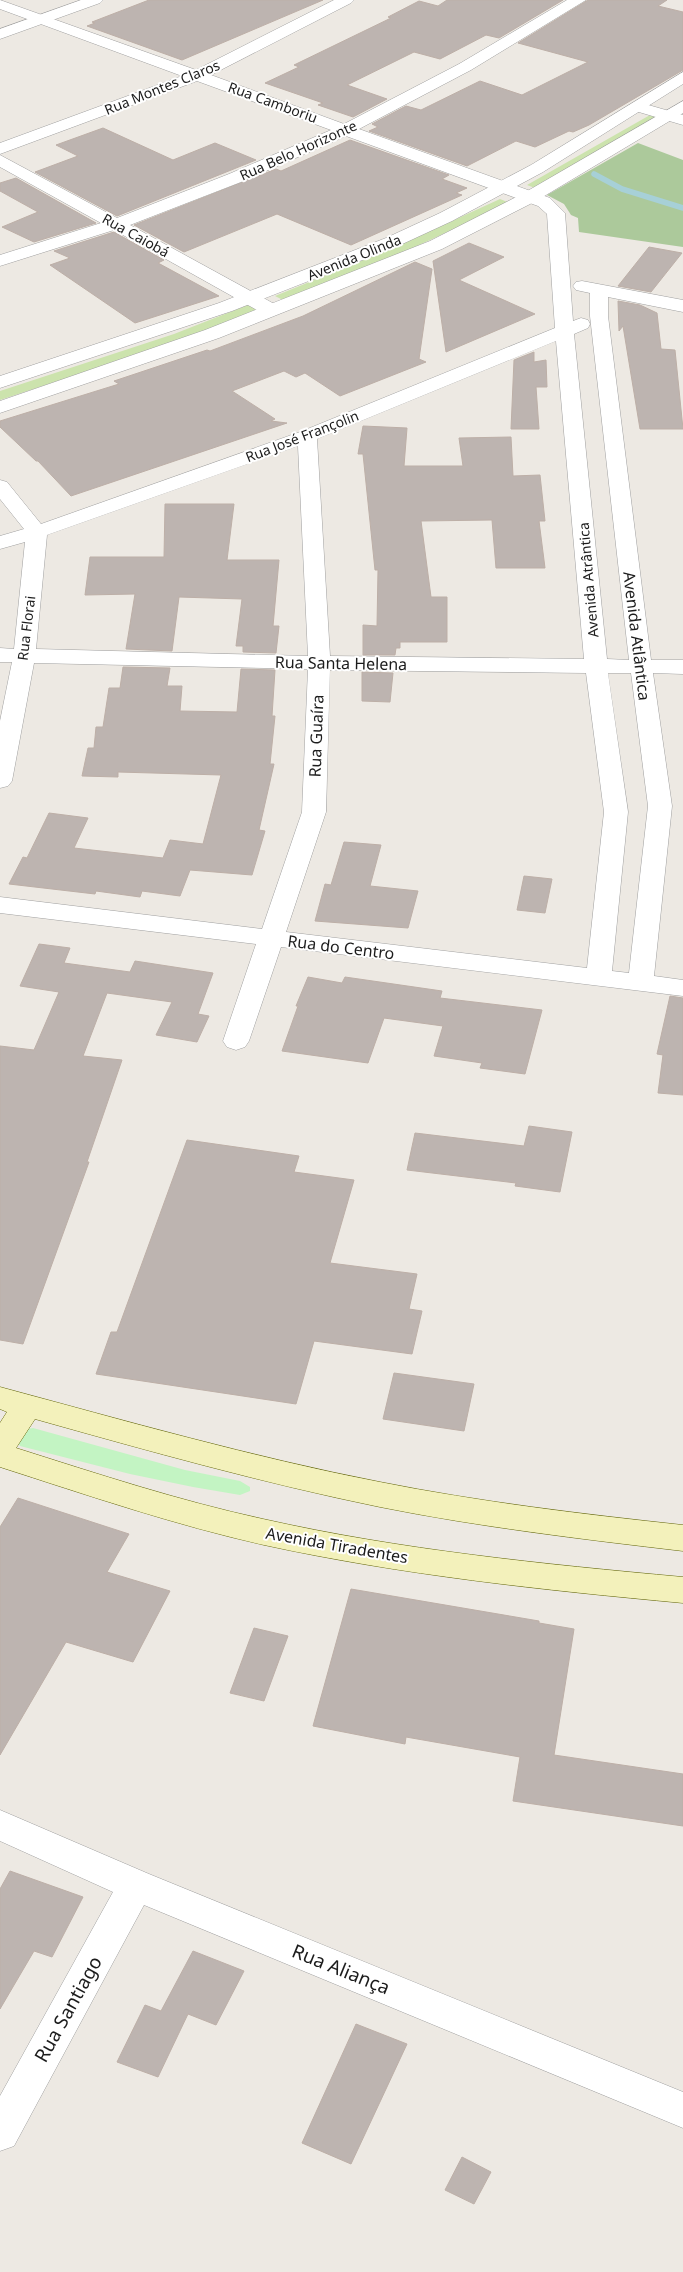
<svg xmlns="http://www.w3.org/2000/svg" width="683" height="2272" viewBox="0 0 683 2272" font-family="'Noto Sans',sans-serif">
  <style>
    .grass { fill: #cce3ad }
    .forest { fill: #acc99b }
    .park { fill: #c3f4c3 }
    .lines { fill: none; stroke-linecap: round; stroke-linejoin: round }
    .stream { stroke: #a7d0d7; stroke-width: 5.5 }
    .building { fill: #bdb4b0; stroke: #bdafa7 }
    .minor-casing { stroke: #a0a0a0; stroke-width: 1 }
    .tertiary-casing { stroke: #a0a0a0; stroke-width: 1 }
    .secondary-casing { stroke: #66690e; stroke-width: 1 }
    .minor { fill: #fff; fill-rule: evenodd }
    .tertiary { fill: #fff; fill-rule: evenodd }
    .secondary { fill: #f3f1bb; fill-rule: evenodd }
    .labels { text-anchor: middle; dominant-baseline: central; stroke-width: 4; stroke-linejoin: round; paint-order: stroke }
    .far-street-label { font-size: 14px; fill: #1c1c1c; stroke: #fff }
    .street-label { font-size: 16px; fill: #1c1c1c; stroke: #fff }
    .near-street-label { font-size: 19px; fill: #1c1c1c; stroke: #fff }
  </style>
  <rect width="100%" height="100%" fill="#ede9e3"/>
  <path class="grass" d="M650,115L659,117L535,188L527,185Z
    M500,199L510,203L404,252L285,301L275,296L393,248Z
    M248,305L257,310L183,340L0,400V391L174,334Z"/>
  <path class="forest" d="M638,143L683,160V247L579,232L578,218L571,215L564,204L547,195Z"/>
  <path class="park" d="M33,1428L185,1470L240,1481L250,1487V1491L240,1495L193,1487L130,1474L20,1446L17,1441L27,1429Z"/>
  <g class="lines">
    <path class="stream" d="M594,174L622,189L683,208"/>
  </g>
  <path class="building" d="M149,0H323L182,60L87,26L95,23L92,22Z
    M447,0H563L499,38L486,35L440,59L414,52L347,85L387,99L353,117L318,105L323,103L265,83L299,67L294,65L391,18L388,17L419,1L438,6Z
    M588,0H667L658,6L683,12V70L589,125L573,132L569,131L535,147L516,141L467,166L369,131L378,127L372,124L406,106L421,110L480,81L522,95L588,62L518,43Z
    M103,128L173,160L215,143L256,160L117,216L35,172L78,156L56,145Z
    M350,140L449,175L442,179L467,188L456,193L462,195L351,245L277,214L184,252L134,225L276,169L281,171Z
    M16,178L96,223L34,242L2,227L38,212L0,191V183Z
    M114,232L164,260L158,263L219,296L135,323L50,265L70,258L54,251Z
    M469,243L504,257L459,280L535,314L446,352L433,261Z
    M649,247L682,253L651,292L618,286Z
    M415,262L432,269L419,359L426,362L340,396L305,373L296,377L284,371L232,391L275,419L271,421L287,423L71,496L38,461H36L0,427V421L119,384L114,381L207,350L210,351L303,316Z
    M618,301L640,305L657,313L661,349L675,350L683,429H640L623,326L619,331Z
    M534,352V362L546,360L547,387H536L539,429H511L514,360Z
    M363,426L407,428L404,466H463L459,438L511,437L513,476L540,475L545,521H539L545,568H496L492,520L421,521L431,597H447V642H400V648H396L395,655H363V625L377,626L378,570H375L363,454H358Z
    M165,504H234L227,560H279L273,626H279L276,653L243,652V646H236L242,599L179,597L172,651L126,649L135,594L85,595L90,557H164Z
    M123,667L170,668L167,686H182L180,711L237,712L241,669L275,670L272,716H275L270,764H274L259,830L265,831L252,875L190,870L180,896L142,891L140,897L96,891L95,894L9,884L23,857L27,858L49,813L88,818L74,848L163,858L170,840L203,844L221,775L118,772V777L82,776L88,748H94L96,727H103L109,688H120Z
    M362,672L393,673L390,702L362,701Z
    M344,842L381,845L370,886L418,891L408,928L315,921L325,884L331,885Z
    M524,876L552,879L545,913L517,910Z
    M39,944L70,948L64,963L130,972L135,961L213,973L198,1014L209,1016L197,1042L156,1035L172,1002L107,993L83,1056L122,1060L87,1162H89L23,1344L0,1340V1046L34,1050L59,992L20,986Z
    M308,977L342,983L345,977L442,991L440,998L542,1010L525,1074L480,1068L482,1063L434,1056L443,1026L384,1018L368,1063L282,1051L298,1006H296Z
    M670,996L683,998V1095L658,1093L663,1055L657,1054Z
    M529,1126L572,1132L560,1192L515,1186L516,1183L407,1170L415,1133L524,1146Z
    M187,1140L299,1156L294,1172L354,1180L330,1263L417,1274L409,1309L422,1311L412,1354L314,1341L296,1404L96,1374L111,1332H117Z
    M394,1373L474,1384L464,1431L383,1419Z
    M18,1498L129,1534L107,1572L170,1591L133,1662L66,1642L0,1755V1527Z
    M351,1589L539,1621V1623L574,1629L554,1755L683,1774V1826L513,1801L520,1757L406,1737L405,1744L313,1726Z
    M254,1628L288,1636L264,1701L230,1693Z
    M10,1871L83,1897L52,1957L34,1951L0,2009V1889Z
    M193,1951L244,1971L216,2025L188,2014L158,2077L117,2062L145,2005L161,2011Z
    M356,2024L407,2044L351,2164L302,2143Z
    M462,2157L491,2172L474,2204L445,2190Z"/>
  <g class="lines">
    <g class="minor-casing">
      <path id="minor" d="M0,0L196,70L334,0H354L351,3L211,75L344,124L459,64L567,0H586L471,70L359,129L550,198L565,213L573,321L581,318L588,320L590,324L588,328L574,334L607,659L629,660L590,316V293L576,290L573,286L576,282L582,281L683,300V312L608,297V316L651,660H683V674L653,673L672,806L654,976L683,980V996L281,947L249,1041L245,1047L236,1050L227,1047L223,1041L256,944L0,913V897L262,929L302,812L308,669L34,663L12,781L8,786L0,788V721L12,662H0V648L14,649L25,542L0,549V536L24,529L0,499V480L7,482L41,524L300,432L555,328L547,214L538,206L346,136L241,182L130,225L278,306L280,310L278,314H264L114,230L0,266V255L101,223L0,167V155L117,218L229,174L331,130L197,81L0,154V143L182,76L0,9ZM556,341L584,659L330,656L317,439ZM298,446L308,656L36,649L47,535ZM330,670L586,673L604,812L587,968L286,932L326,812ZM608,673H631L648,806L629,973L612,971L628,812Z
        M638,102L683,115V125L632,110L630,107Z
        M0,1810L149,1874L683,2092V2128L144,1905L14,2146L0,2151V2096L113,1892L0,1841Z"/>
    </g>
    <g class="tertiary-casing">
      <path id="tertiary" d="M81,0H103L100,3L0,39V29Z
        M683,72V84L543,172L452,221L398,246L232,311L0,388V376L219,303L386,238L440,213L531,165Z
        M683,101V113L536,201L442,249L219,338L0,413V401L205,330L430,241L524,193Z"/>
    </g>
    <g class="secondary-casing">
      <path id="secondary" d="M0,1387C126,1421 252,1457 380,1482C480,1502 582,1514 683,1525V1551C581,1539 480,1527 380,1507C263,1483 149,1451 35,1419L16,1448C98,1474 180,1501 263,1519C401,1550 542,1564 683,1577V1603C543,1590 402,1575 264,1545C175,1525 87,1495 0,1467V1423L7,1412L0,1409Z"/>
    </g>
    <use href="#minor" class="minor"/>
    <use href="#tertiary" class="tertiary"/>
    <use href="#secondary" class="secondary"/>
  </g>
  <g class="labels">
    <g class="far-street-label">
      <text transform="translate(162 87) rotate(-22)">Rua Montes Claros</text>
      <text transform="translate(273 102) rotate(20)">Rua Camboriu</text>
      <text transform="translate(298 150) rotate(-24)">Rua Belo Horizonte</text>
      <text transform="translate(136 235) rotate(29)">Rua Caiobá</text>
      <text transform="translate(354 257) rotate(-22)">Avenida Olinda</text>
      <text transform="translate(302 436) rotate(-21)">Rua José Françolin</text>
      <text transform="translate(588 580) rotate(-95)">Avenida Atrântica</text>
      <text transform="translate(26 628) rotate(-83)">Rua Florai</text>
    </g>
    <g class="street-label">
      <text transform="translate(637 636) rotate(83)">Avenida Atlântica</text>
      <text transform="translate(341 663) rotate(1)">Rua Santa Helena</text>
      <text transform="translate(316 736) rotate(-88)">Rua Guaíra</text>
      <text transform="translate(341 947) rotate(7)">Rua do Centro</text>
      <text transform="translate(337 1545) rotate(10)">Avenida Tiradentes</text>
    </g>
    <g class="near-street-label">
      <text transform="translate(341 1969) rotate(22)">Rua Aliança</text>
      <text transform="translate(68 2009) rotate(-61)">Rua Santiago</text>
    </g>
  </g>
</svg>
